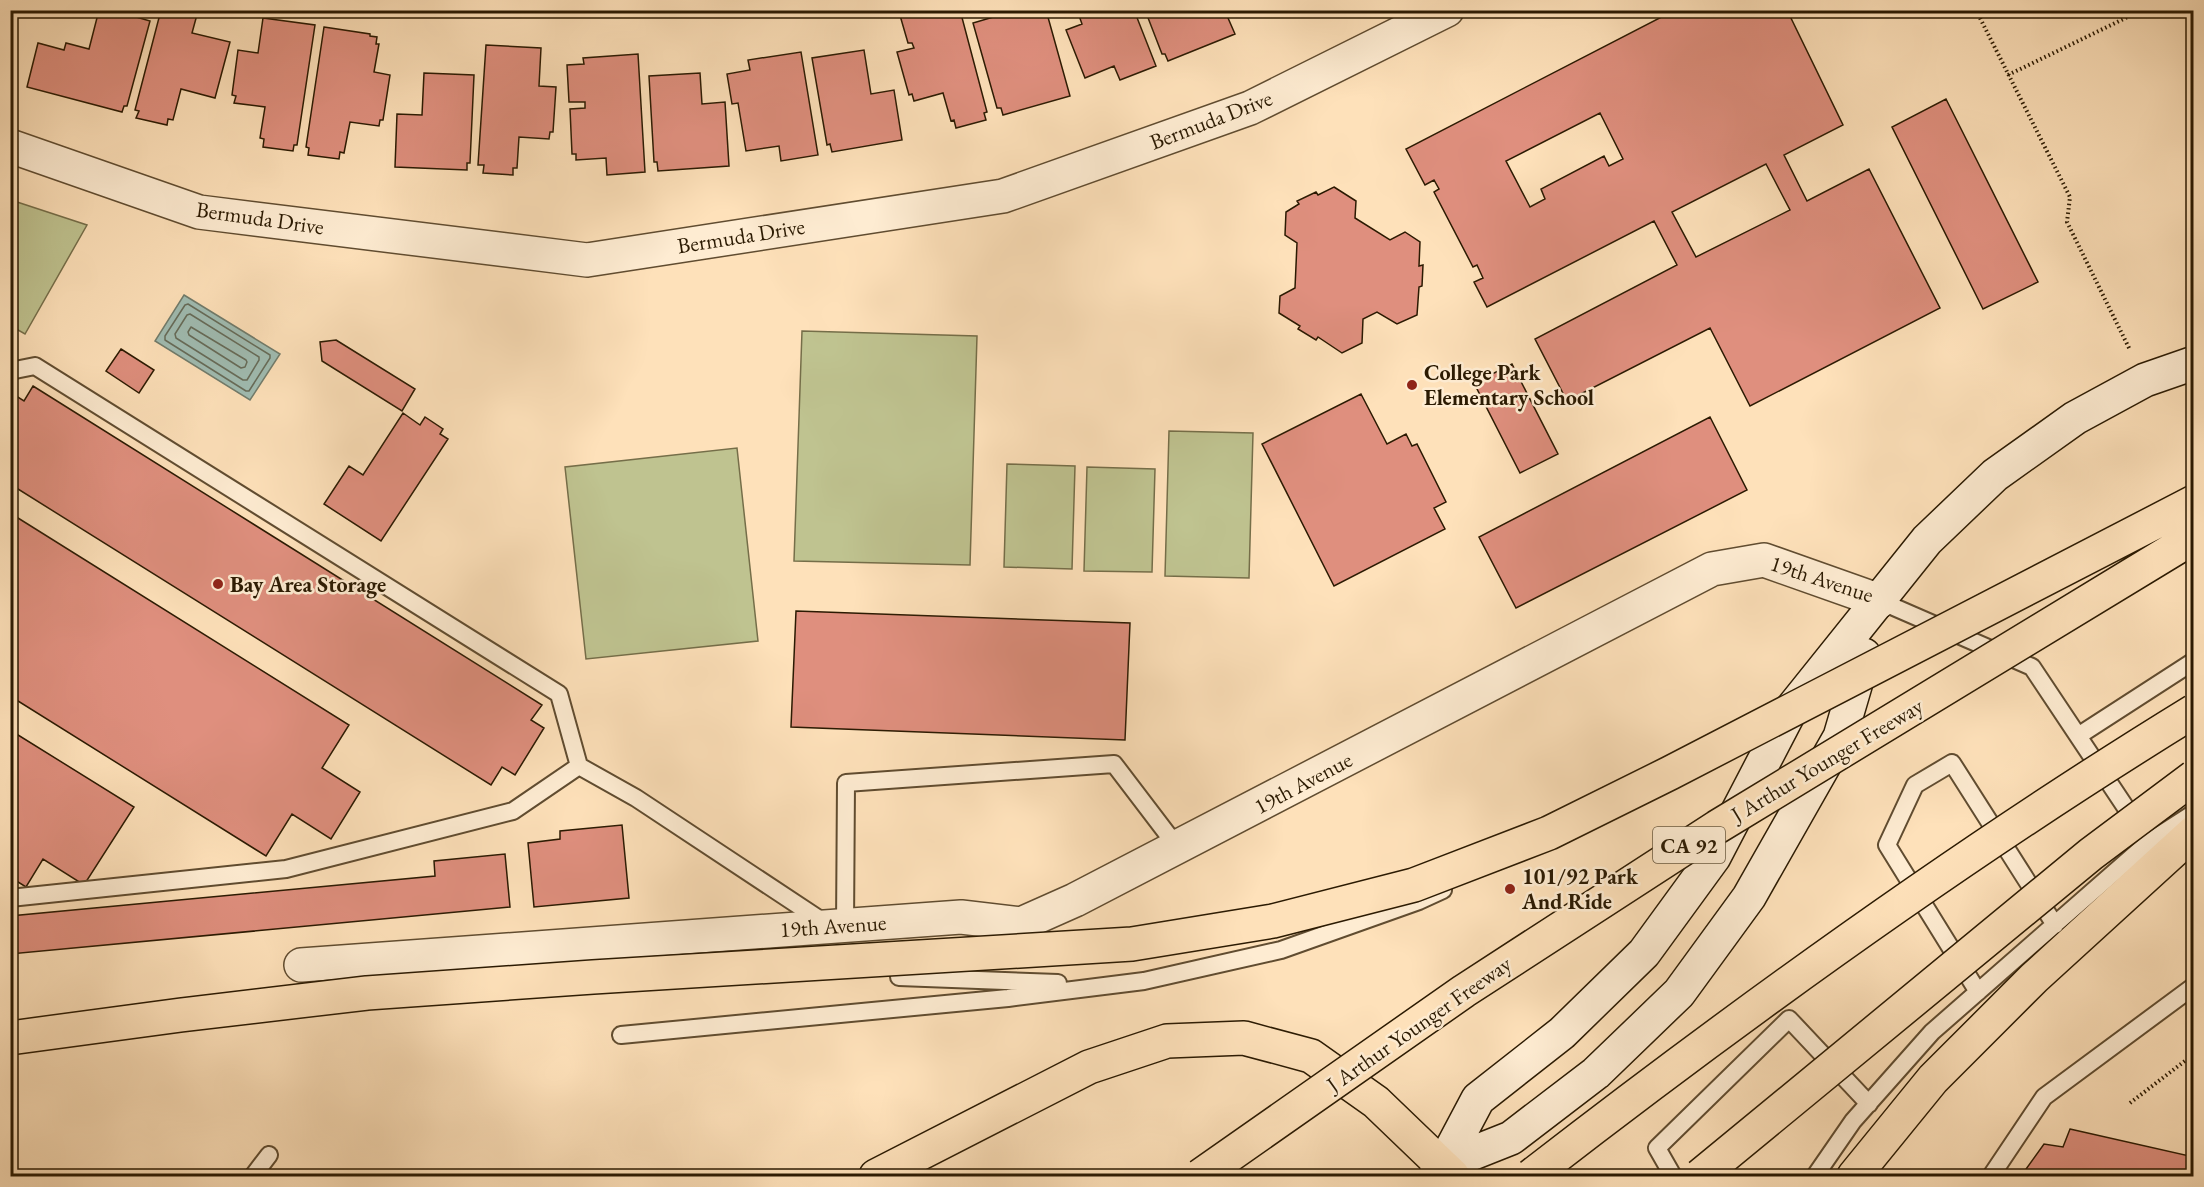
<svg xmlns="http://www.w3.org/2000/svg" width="2204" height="1187" viewBox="0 0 2204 1187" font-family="'EB Garamond',serif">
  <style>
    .green { fill: #bfc390; stroke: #756e49; stroke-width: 1.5 }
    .water { fill: #a0bdb3; stroke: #717c6c; stroke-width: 1.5 }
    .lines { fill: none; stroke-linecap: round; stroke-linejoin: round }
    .shore { stroke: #666c5a; stroke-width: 1.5 }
    .building { fill: #df8f7e; stroke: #2b1a02; stroke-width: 1.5; fill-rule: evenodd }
    .service-casing { stroke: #604c30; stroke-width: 20 }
    .minor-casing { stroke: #604c30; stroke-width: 36 }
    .secondary-casing { stroke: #2b1a02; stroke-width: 36 }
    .motorway-casing { stroke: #2b1a02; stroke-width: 36 }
    .path { stroke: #2b1a02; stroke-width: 4; stroke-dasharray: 1.5 3; stroke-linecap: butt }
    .service { stroke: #feecd2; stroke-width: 16 }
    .minor { stroke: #feecd2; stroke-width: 33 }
    .secondary { stroke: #feecd2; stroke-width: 33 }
    .motorway { stroke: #fee1ba; stroke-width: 33 }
    .motorway-bridge-casing { stroke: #2b1a02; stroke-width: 36; stroke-linecap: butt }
    .motorway-bridge { stroke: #fee1ba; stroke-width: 33 }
    .poi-dot { fill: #8f2418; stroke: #feecd2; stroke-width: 2 }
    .labels { text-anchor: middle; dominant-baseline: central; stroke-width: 5; stroke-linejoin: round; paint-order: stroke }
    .shield { fill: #feecd2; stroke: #6a5940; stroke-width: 1.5 }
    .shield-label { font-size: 21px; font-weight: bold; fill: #2b1a02 }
    .street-label { font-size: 22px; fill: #2b1a02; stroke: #feecd2 }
    .poi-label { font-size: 22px; font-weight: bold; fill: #2b1a02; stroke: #feecd2; text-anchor: start }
  </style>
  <rect width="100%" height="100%" fill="#fee1ba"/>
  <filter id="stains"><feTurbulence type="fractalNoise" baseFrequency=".00333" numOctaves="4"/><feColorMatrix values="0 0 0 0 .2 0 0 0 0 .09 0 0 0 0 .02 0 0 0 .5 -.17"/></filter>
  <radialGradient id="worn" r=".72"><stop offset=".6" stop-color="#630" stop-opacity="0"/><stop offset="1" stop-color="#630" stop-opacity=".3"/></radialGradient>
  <path class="green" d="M11,200L87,225L25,334L11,326Z
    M802,331L977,336L970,565L794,561Z
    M1169,431L1253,433L1249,578L1165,576Z
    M737,448L758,641L586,659L565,467Z
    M1007,464L1075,466L1072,569L1004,567Z
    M1087,467L1155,469L1152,572L1084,571Z"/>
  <path class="water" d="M184,295L280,354L250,400L155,341Z"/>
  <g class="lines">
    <path class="shore" d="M188,304L270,355V358L249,391H246L165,340V336L185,305Z
      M190,314L259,357V360L247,380H243L176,338L175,334L187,315Z
      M191,327L246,360L247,362L245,367L241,368L189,335L188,332Z"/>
  </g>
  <path class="building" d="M99,10H112L150,21L127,106H124L122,112L27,87L38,43L64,50L66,43L89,49Z
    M161,10L198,11L192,33L230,42L215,98L181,89L173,120L168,119L167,125L136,118L139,111L135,110Z
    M905,10H960L987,112L984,113L986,120L956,128L954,120L951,121L943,93L914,101L912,94L909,95L897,52L914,48L912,43H908L899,12Z
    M1017,10H1046L1070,96L1003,115L1001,108H997L973,23Z
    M1077,10H1134L1156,66L1120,80L1114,66L1085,78L1066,30L1082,24Z
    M1145,10H1227L1225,11L1235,34L1168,61L1165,54H1162Z
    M1675,10H1787L1843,125L1784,155L1807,201L1869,169L1940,308L1750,406L1710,328L1567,401L1535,339L1677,265L1654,221L1487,307L1474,282L1483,278L1477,265L1473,267L1434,192L1439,189L1434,180L1425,185L1406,149ZM1600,113L1623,159L1609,166L1604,156L1541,189L1545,199L1530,207L1506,161ZM1766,164L1790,210L1696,257L1672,212Z
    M263,18L315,25L297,145H294L293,151L263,147L264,139L260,138L265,107L234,103L236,96L232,95L238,50L258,53Z
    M324,27L370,34V36L377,37L376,44H379L374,72L390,75L383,120H380L379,126L350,122L344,153L340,152L339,159L308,155L309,148L306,147Z
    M486,45L541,48L539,86L556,87L553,132H550L549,139L519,137L517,168H513V175L483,173L484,165H478Z
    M864,50L871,94L894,90L902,140L832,152L830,144L827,145L812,58Z
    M801,52L818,155L781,161L779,146L746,151L738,103L732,104L727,74L750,70L748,60Z
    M638,54L645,172L607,175L606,158L576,160V154H572L570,109L585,108V102H569L567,65L584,64L583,58Z
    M424,73L474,75L470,163H467V170L395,167L397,114L422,115Z
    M700,73L702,104L725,102L729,166L658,171L657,162H654L649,76Z
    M1946,99L2038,282L1983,309L1892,127Z
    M1334,187L1356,201L1355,218L1390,240L1405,232L1420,242L1419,266L1423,265L1422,286L1419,287L1417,315L1397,324L1377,312L1363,319L1362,343L1342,353L1318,337L1316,340L1298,329L1300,326L1279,313L1280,296L1295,288L1297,243L1285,235L1286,212L1299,204L1297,201L1316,192L1318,195Z
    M336,340L415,389L402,411L322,361L320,342Z
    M121,349L154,370L139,393L106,371Z
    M1512,364L1558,454L1520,473L1474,383Z
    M33,386L542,705L531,720L544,728L515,775L502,767L491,785L10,484V392L24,401Z
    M1361,394L1387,444L1406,434L1412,446L1417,444L1446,502L1434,508L1445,529L1334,586L1262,444Z
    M403,413L420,425L425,417L443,429L440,434L448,439L381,541L324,504L349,466L363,475Z
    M1710,417L1747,490L1516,608L1479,537Z
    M10,513L349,725L322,768L360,792L331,839L292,814L266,856L10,696Z
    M796,611L1130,623L1125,740L791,727Z
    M10,730L134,807L84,885L43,859L26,887L10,877Z
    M622,825L629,898L534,907L528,843L560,839V831Z
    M505,854L510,907L10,954V916L435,876L434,861Z
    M2070,1129L2194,1157V1176H2021L2044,1144L2063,1147Z"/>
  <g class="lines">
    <g class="service-casing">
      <path id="service" d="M10,371L35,366L559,694L579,766
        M1880,601L2032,667L2138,826
        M2078,736L2194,661
        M10,898L286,869L513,811L579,766L636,798L825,923
        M845,926L846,783L1114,764L1178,848
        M899,977L1058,983
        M1978,992L1887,845L1915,785L1952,763L2055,925
        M621,1035L1008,998L1144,981L1281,950L1419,901L1443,890
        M253,1176L269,1155
        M1673,1176L1657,1148L1789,1019L1869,1104
        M1815,1176L1853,1121L1932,1032L2149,842L2194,813
        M1991,1176L2044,1097L2194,986"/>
    </g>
    <g class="minor-casing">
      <path id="minor" d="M10,146L199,212L587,260L1003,196L1250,108L1447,10
        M301,965L961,917L1021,924L1075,900L1712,569L1764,560L1880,601"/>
    </g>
    <g class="secondary-casing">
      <path id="secondary" d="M1443,1165L1478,1099L1562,1033L1644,953L1714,857L1790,711L1927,540L1995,475L2075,418L2145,380L2194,363
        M1437,1170L1443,1165L1511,1138L1596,1073L1679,993L1749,897L1840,737L1864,655"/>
    </g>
    <g class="motorway-casing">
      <path id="motorway" d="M876,1176L1089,1067L1167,1041L1244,1038L1311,1056L1376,1102L1453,1176
        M1854,1176L1933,1079L2034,978L2194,832"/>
    </g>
    <path class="path" d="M1976,10L2070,197L2067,222L2130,350
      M2008,75L2142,10
      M2130,1103L2194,1054"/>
    <use href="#service" class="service"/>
    <use href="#minor" class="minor"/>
    <use href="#secondary" class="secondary"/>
    <use href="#motorway" class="motorway"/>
    <g class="motorway-bridge-casing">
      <path id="motorway-bridge" d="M10,1038L181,1015L367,993L593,977L1132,944L1273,921L1414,885L1549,833L1670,773L2194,502
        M1200,1176L1464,991L1717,827L2194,537
        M1531,1176C1744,1011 1964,852 2194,711
        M1700,1176L2091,854L2194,777"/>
    </g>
    <use href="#motorway-bridge" class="motorway-bridge"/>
  </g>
  <g class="poi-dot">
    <circle cx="1412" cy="385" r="6"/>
    <circle cx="218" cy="584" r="6"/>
    <circle cx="1510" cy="889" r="6"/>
  </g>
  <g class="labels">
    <rect class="shield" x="1653" y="827" width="72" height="36" rx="4.5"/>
    <g class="shield-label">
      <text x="1689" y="845">CA 92</text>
    </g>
    <g class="street-label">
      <text transform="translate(1211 120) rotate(-21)">Bermuda Drive</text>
      <text transform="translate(260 218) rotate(8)">Bermuda Drive</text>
      <text transform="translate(741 236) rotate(-9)">Bermuda Drive</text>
      <text transform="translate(1822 579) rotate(18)">19th Avenue</text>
      <text transform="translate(1827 760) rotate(-31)">J Arthur Younger Freeway</text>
      <text transform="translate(1303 783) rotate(-28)">19th Avenue</text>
      <text transform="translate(833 926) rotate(-4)">19th Avenue</text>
      <text transform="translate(1419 1024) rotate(-35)">J Arthur Younger Freeway</text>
    </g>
    <g class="poi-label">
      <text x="1424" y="372">College Park<tspan x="1424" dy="25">Elementary School</tspan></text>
      <text x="230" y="584">Bay Area Storage</text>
      <text x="1522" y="876">101/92 Park<tspan x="1522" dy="25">And Ride</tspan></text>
    </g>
  </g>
  <rect width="2204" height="1187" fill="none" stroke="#fee1ba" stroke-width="36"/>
  <rect x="12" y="12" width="2180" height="1163" fill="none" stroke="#2b1a02" stroke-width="3"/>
  <rect x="18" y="18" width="2168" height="1151" fill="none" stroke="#2b1a02" stroke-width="1.5"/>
  <rect width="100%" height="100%" filter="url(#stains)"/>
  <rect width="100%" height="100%" fill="url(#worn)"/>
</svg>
